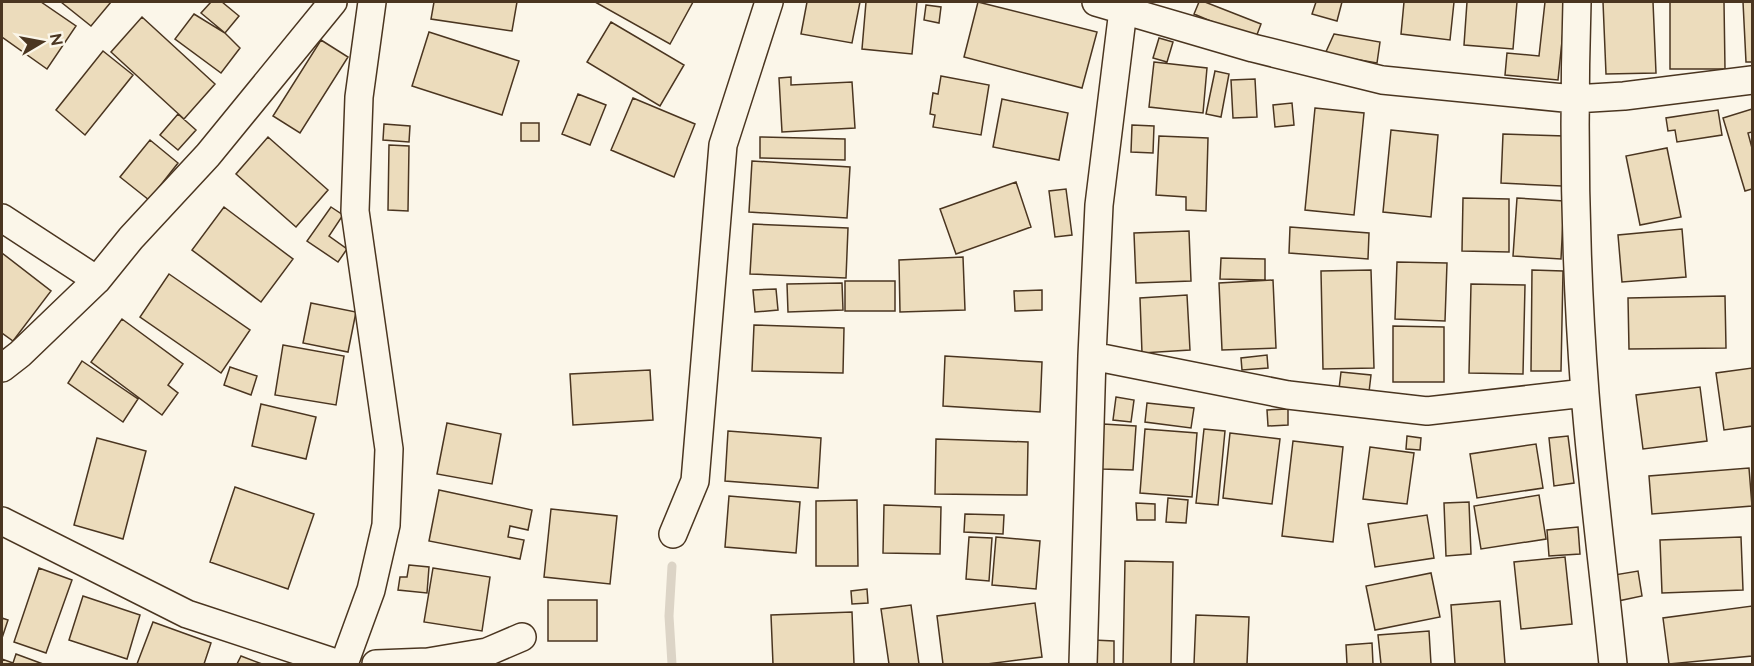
<svg xmlns="http://www.w3.org/2000/svg" width="1754" height="666" viewBox="0 0 1754 666" font-family="Raleway,sans-serif">
  <style>
    .lines { fill: none; stroke-linecap: round; stroke-linejoin: round }
    .stream { stroke: #dcd4c6; stroke-width: 9 }
    .building { fill: #ecdcbc; stroke: #4a3520; stroke-width: 1.5 }
    .minor-casing { stroke: #4a3520; stroke-width: 30 }
    .minor { stroke: #fbf6e9; stroke-width: 27 }
  </style>
  <rect width="100%" height="100%" fill="#fbf6e9"/>
  <g class="lines">
    <path class="stream" d="M672,664L669,616L672,566"/>
  </g>
  <path class="building" d="M2,2H41L76,26L47,69L2,37Z
    M61,2H111L91,26Z
    M211,2H222L239,16L225,33L201,13Z
    M434,2H517L512,31L431,19Z
    M595,2H693L670,44Z
    M807,2H860L852,43L801,34Z
    M866,2H917L912,54L862,49Z
    M978,2L1097,32L1082,88L964,57Z
    M1199,2H1205L1261,24L1255,40L1194,14Z
    M1316,2H1342L1337,21L1312,14Z
    M1404,2H1454L1450,40L1401,34Z
    M1467,2H1517L1513,49L1464,45Z
    M1545,2H1566L1558,80L1505,75L1507,53L1539,56Z
    M1603,2H1653L1656,73L1606,74Z
    M1670,2H1724L1725,69H1670Z
    M1743,2H1752V62H1746Z
    M926,5L941,7L939,23L924,20Z
    M194,14L225,33L240,48L221,73L175,39Z
    M142,17L215,84L184,119L111,52Z
    M611,22L684,65L660,106L587,62Z
    M429,32L519,61L502,115L412,86Z
    M1334,34L1380,42L1377,63L1325,54Z
    M1159,38L1173,42L1167,62L1153,58Z
    M321,40L348,57L300,133L273,116Z
    M103,51L133,75L85,135L56,110Z
    M1154,62L1207,68L1203,113L1149,107Z
    M1215,71L1229,74L1221,117L1206,114Z
    M941,76L989,85L981,135L933,127L935,115L930,114L933,93L938,94Z
    M791,77V85L852,82L855,128L782,132L779,78Z
    M1255,79L1257,117L1233,118L1231,80Z
    M578,94L606,105L590,145L562,134Z
    M633,98L695,124L674,177L611,150Z
    M1002,99L1068,113L1059,160L993,147Z
    M1292,103L1294,125L1275,127L1273,105Z
    M1315,108L1364,113L1354,215L1305,210Z
    M1752,109V132L1748,133L1752,148V189L1745,191L1723,118Z
    M1718,110L1722,135L1677,142L1675,130L1668,131L1666,118Z
    M178,114L196,130L178,150L160,135Z
    M521,123H539V141H521Z
    M384,124L410,126L409,142L383,140Z
    M1132,125L1154,126L1153,153L1131,152Z
    M1391,130L1438,135L1431,217L1383,212Z
    M1503,134L1565,136L1562,186L1501,183Z
    M1159,136L1208,138L1206,211L1186,210V197L1156,195Z
    M268,137L328,190L296,227L236,174Z
    M760,137L845,139V160L760,158Z
    M150,140L178,163L149,200L120,177Z
    M389,145L409,146L408,211L388,210Z
    M1667,148L1681,217L1640,225L1626,156Z
    M752,161L850,167L847,218L749,212Z
    M1016,182L1031,227L956,254L940,209Z
    M1066,189L1072,235L1055,237L1049,191Z
    M1463,198L1509,199V252L1462,251Z
    M1517,198L1564,201L1561,259L1513,256Z
    M224,207L293,259L261,302L192,250Z
    M331,207L343,215L329,236L347,249L338,262L307,241Z
    M753,224L848,228L846,278L750,274Z
    M1290,227L1369,233L1368,259L1289,253Z
    M1682,229L1686,277L1622,282L1618,235Z
    M1189,231L1191,281L1136,283L1134,233Z
    M2,253L51,291L13,341L2,333Z
    M963,257L965,310L900,312L899,260Z
    M1221,258L1265,259V280L1220,279Z
    M1397,262L1447,263L1445,321L1395,319Z
    M1371,270L1374,368L1323,369L1321,271Z
    M1532,270L1563,271L1561,371H1531Z
    M169,274L250,330L221,373L140,317Z
    M1273,280L1276,348L1222,350L1219,283Z
    M845,281H895V311H845Z
    M842,283L843,310L788,312L787,284Z
    M1471,284L1525,285L1523,374L1469,373Z
    M776,289L778,310L755,312L753,290Z
    M1042,290V310L1015,311L1014,291Z
    M1187,295L1190,350L1142,353L1140,298Z
    M1725,296L1726,348L1629,349L1628,298Z
    M311,303L356,312L348,352L303,343Z
    M122,319L183,364L168,385L178,393L162,415L91,362Z
    M754,325L844,328L843,373L752,371Z
    M1393,326L1444,327V382H1393Z
    M283,345L344,356L336,405L275,395Z
    M1267,355L1268,368L1242,370L1241,358Z
    M945,356L1042,362L1040,412L943,406Z
    M82,361L138,399L123,422L68,383Z
    M230,367L257,376L251,395L224,385Z
    M1752,368V426L1724,430L1716,373Z
    M650,370L653,420L573,425L570,374Z
    M1341,372L1371,375L1369,392L1339,389Z
    M1700,387L1707,441L1643,449L1636,395Z
    M1116,397L1134,400L1131,422L1113,420Z
    M1147,403L1194,408L1191,428L1145,422Z
    M261,404L316,417L306,459L252,446Z
    M1288,409V425L1268,426L1267,410Z
    M447,423L501,434L492,484L437,474Z
    M1103,424L1136,426L1133,470L1102,469Z
    M1145,429L1197,433L1192,497L1140,493Z
    M1204,429L1225,431L1218,505L1196,503Z
    M728,431L821,438L818,488L725,481Z
    M1230,433L1280,439L1272,504L1223,498Z
    M1407,436L1421,438L1420,450L1406,449Z
    M1568,436L1574,483L1554,486L1549,438Z
    M97,438L146,451L123,539L74,525Z
    M936,439L1028,442L1027,495L935,494Z
    M1293,441L1343,447L1333,542L1282,536Z
    M1536,444L1543,488L1477,498L1470,454Z
    M1370,447L1414,453L1407,504L1363,499Z
    M1749,468L1752,506L1652,514L1649,476Z
    M235,487L314,514L288,589L210,562Z
    M439,490L532,510L528,530L510,526L508,537L524,540L520,559L429,541Z
    M1539,495L1546,539L1481,549L1474,506Z
    M729,496L800,502L796,553L725,547Z
    M1168,498L1188,500L1186,523L1166,522Z
    M857,500L858,566H816V501Z
    M1469,502L1471,554L1446,556L1444,503Z
    M1136,503L1155,504V520H1137Z
    M884,505L941,507L940,554L883,553Z
    M551,509L617,516L610,584L544,577Z
    M965,514L1004,515L1003,534L964,532Z
    M1427,515L1434,558L1375,567L1368,524Z
    M1578,527L1580,554L1549,556L1547,530Z
    M969,537L992,538L989,581L966,579Z
    M996,537L1040,541L1036,589L992,585Z
    M1741,537L1743,590L1662,593L1660,540Z
    M1565,557L1572,624L1521,629L1514,562Z
    M1125,561L1173,562L1171,664H1123Z
    M409,565L429,567L427,593L398,590L400,577H407Z
    M39,568L72,580L46,653L14,642Z
    M433,568L490,577L482,631L424,622Z
    M1638,571L1642,596L1618,601L1614,575Z
    M1431,573L1440,617L1375,630L1366,586Z
    M867,589L868,603L852,604L851,591Z
    M83,596L140,615L127,659L69,640Z
    M548,600H597V641H548Z
    M1500,601L1505,664H1455L1451,605Z
    M1035,603L1042,657L987,664H943L937,616Z
    M911,605L919,664H889L881,609Z
    M1752,606V656L1669,664L1663,618Z
    M852,612L854,664H773L771,615Z
    M1196,615L1249,617L1247,664H1194Z
    M2,618L8,620L2,638Z
    M153,622L211,643L204,664H137Z
    M1429,631L1431,664H1381L1378,635Z
    M1093,640L1114,641V664H1093Z
    M1372,643L1373,664H1347L1346,645Z
    M16,654L43,664H2V659L13,663Z
    M241,656L262,664H237Z"/>
  <g class="lines">
    <g class="minor-casing">
      <path id="minor" d="M1096,2L1253,48L1382,80L1574,99L1624,96L1752,80
        M1577,2C1573,132 1575,262 1585,393C1592,483 1604,574 1613,664
        M2,218L97,280
        M1092,356L1288,395L1427,411L1585,393
        M2,368L20,354L97,280L131,238L208,155L333,2
        M2,521L187,614L339,664
        M673,534L695,481L723,145L769,2
        M344,664L371,590L386,525L389,449L355,211L359,97L372,2
        M376,664L428,662L487,652L522,637
        M1083,664L1092,356L1099,205L1123,10"/>
    </g>
    <use href="#minor" class="minor"/>
  </g>
  <rect width="1754" height="666" fill="none" stroke="#4a3520" stroke-width="6"/>
  <g transform="translate(42 42) rotate(80)" stroke="#fbf6e9" stroke-width="4.5" paint-order="stroke">
  <path d="M0-4.5L10 22L0 15L-10 22Z" fill="#4a3520"/>
  <text y="-9" font-size="16" font-weight="bold" text-anchor="middle" fill="#4a3520">N</text>
  </g>
</svg>
